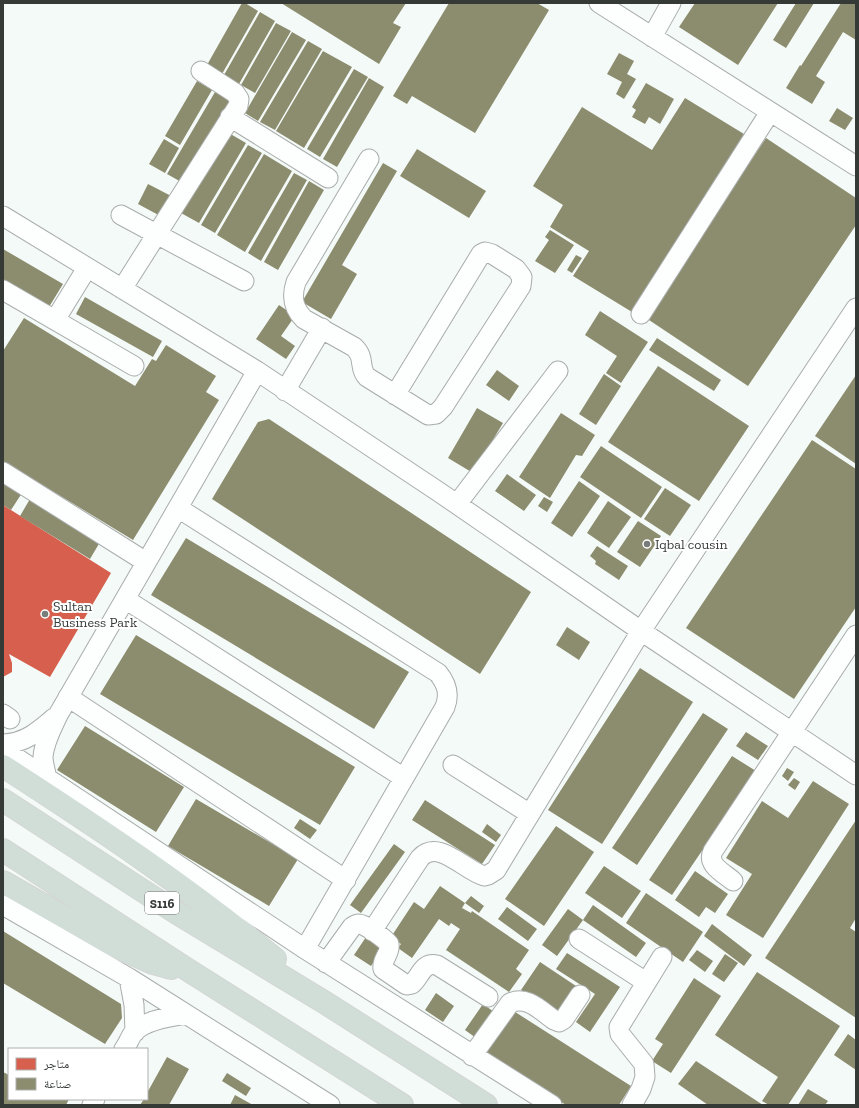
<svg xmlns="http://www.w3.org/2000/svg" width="859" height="1108" viewBox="0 0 859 1108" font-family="'Zilla Slab','Noto Naskh Arabic',serif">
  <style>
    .shops { fill: #d6604d }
    .industry { fill: #8c8c6e }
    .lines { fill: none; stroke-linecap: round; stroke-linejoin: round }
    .minor-casing { stroke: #a8acaa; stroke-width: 21 }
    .highway-casing { stroke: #d3d6d4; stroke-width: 24 }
    .minor { stroke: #fdfefe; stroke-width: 19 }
    .highway { stroke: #d1ded8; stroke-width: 22 }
    .poi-dot { fill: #787d7a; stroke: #fff; stroke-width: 1.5 }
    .labels { text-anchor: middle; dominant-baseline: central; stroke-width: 4; stroke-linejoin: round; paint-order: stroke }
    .shield { fill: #fff; stroke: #727573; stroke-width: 1 }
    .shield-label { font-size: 13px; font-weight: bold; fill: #353a37 }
    .poi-label { font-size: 14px; fill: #353a37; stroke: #fff; text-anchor: start }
  </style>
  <rect width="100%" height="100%" fill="#f4faf7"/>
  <path class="shops" d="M3,505L111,573L50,677L9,654L12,663V672L3,677Z"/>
  <path class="industry" d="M242,3H245L258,11L222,74L207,65Z
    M281,3H406L393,23L401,27L379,64Z
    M449,3H537L549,10L475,133L412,96L407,104L393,96Z
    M695,3H778L738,65L679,27Z
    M796,3H814L786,48L773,40Z
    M841,3H856V40L843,32L816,76L825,82L812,104L786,88L800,65L801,66Z
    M260,12L275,21L239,84L224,75Z
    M276,23L291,31L255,93L241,85Z
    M292,32L306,40L258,121L245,113Z
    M308,41L322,49L275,130L260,122Z
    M323,51L352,67L304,148L276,131Z
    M619,53L634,61L627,74L636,79L624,99L616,94L622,82L607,74Z
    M354,69L368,77L320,157L307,149Z
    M369,78L384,87L337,167L323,159Z
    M197,81L212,90L180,145L165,136Z
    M646,83L674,99L660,124L649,117L645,124L632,117L636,110L632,107Z
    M215,92L230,100L183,183L167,174Z
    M685,98L744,134L632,312L573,276L589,251L550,227L563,205L533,186L582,107L652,150Z
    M837,108L853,118L845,130L829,121Z
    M227,132L246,143L199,223L181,213Z
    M766,138L856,198V225L748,386L646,318Z
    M164,139L179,148L165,173L149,164Z
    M248,145L262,153L215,233L201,225Z
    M417,149L486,191L469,218L400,176Z
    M264,154L292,171L245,252L217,235Z
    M383,163L397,171L342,265L357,274L331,319L302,302Z
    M294,173L307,180L261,261L248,253Z
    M309,181L324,190L278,270L264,262Z
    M148,184L175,198L164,218L138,204Z
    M550,230L574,245L555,273L535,261L549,240L545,237Z
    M3,249L63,284L49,307L3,280Z
    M576,255L582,258L572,273L567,270Z
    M85,297L162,341L153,357L76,314Z
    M279,305L295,316L281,336L295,346L286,359L256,339Z
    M600,311L648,342L621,383L606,373L617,356L585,335Z
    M24,318L135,386L152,359L156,361L166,345L216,376L206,392L219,400L133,540L3,461V351Z
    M657,338L721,380L714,391L649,350Z
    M658,366L749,426L699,501L608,442Z
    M497,370L519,386L509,401L486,385Z
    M604,374L621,386L596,425L579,414Z
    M856,375V464L815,436Z
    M477,408L503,423L473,473L448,458Z
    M561,413L595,435L582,456L576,455L550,498L519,477Z
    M269,419L531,592L480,674L212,499L258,422Z
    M812,440L856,469V607L794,699L686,628Z
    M601,446L662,487L641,518L580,477Z
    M507,474L536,495L524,511L495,491Z
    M3,481L22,493L11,510L3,505Z
    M579,481L600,496L572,537L551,523Z
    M665,488L691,505L670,536L644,519Z
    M544,497L553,502L547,512L538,506Z
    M30,499L100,542L90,559L20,516Z
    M608,501L631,517L609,548L587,533Z
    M638,521L661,536L640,567L617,552Z
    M186,538L409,672L374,729L151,595Z
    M597,546L628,566L619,580L595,564L596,561L590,556Z
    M567,627L590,642L579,660L556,645Z
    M136,635L355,767L320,825L100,694Z
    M640,668L693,702L602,844L548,810Z
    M703,713L728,729L637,865L612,848Z
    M85,726L184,787L156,832L57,770Z
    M746,732L768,746L758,760L736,746Z
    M732,756L756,771L672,895L649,880Z
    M787,768L794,772L788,781L782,776Z
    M794,778L800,782L795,790L788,785Z
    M813,781L849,804L763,938L726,915L752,874L726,858L762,801L788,818Z
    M196,799L298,859L269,906L168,846Z
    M425,800L495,845L482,864L412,820Z
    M300,819L317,830L310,839L294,828Z
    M856,820V918L850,928L856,932V1018L765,958Z
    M487,824L501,835L496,842L482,832Z
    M556,826L594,852L544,926L505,899Z
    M394,844L405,852L361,913L350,905Z
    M604,866L641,891L622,918L585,893Z
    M695,871L728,894L715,913L706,907L699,917L675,900Z
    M440,886L465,903L471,896L484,906L479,913L465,903L462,908L471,913L472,911L529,950L516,969L522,974L509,992L446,950L460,929L451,923L449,926L439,919L412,958L398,948L401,944L391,937L414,902L424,909Z
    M646,893L703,932L683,962L626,923Z
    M593,905L646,943L636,957L583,920Z
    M507,907L537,929L528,941L498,919Z
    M568,909L583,920L557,956L542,945Z
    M712,924L752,955L744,966L704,936Z
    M3,931L121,1004L122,1018L105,1044L3,983Z
    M368,934L385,945L371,966L354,955Z
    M697,950L713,961L705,972L689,960Z
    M567,953L620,987L590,1032L576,1022L595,994L556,969Z
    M725,954L738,963L724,982L712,974Z
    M540,962L576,986L557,1014L521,990Z
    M757,972L840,1026L788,1105H769L762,1101L778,1077L715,1035Z
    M694,978L721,996L671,1073L652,1061L663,1044L655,1039Z
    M436,993L454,1006L443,1022L425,1010Z
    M483,1004L494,1012L476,1038L465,1030Z
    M512,1010L631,1086L619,1105H566L485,1053Z
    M848,1034L856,1040V1070L834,1055Z
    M167,1057L189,1069L169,1105H140L144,1099H147V1093Z
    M696,1061L763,1105H708L678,1084Z
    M3,1072L9,1075V1099H69L66,1105H3Z
    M227,1073L251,1088L246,1096L222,1081Z
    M808,1089L828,1101L825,1105H798Z
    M235,1095L253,1105H230Z"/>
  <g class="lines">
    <g class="minor-casing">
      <path id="minor" d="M599,3L856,166
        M652,37L671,3
        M230,117L328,178
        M369,159L296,282C291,297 293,308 304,319L354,347C366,358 358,368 367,377L428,415L436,414L443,407L521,286L522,277L516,269L492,254L485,252L481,254L395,395
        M121,215L244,281
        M3,216L257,371L439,492L641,631L856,775
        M122,289L238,106L239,99L235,93L201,71
        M3,290L134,366
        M641,314L770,112
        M55,320L87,268
        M285,391L322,328
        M3,472L146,562
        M457,504L558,371
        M178,508L438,673C447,684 450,694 445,707L305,949
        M125,599L404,778
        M68,697L346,880
        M3,714L10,719
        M3,744C25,743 38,732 54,718
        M3,749L305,949L552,1105
        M453,765L530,814
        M47,779C46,772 43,764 43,757C44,742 52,728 58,715L257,371
        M733,881C724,873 706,865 713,851L856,635
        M3,905L129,978L330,1105
        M372,931L420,858C438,838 464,870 484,876L488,875L496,870L641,631L856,308
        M579,939L646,982
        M326,963L352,927C355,925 356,924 359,924C365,924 385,939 389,944C391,954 381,959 383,969L405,984L407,985L412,984C421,976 422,962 437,965L488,997
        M129,978L134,1005L135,1032
        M124,1049C128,1044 130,1037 134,1032C144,1021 172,1016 186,1014
        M472,1056L510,1003C527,995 541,1011 554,1020L559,1022L564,1019L580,995
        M92,1105L95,1099
        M632,1105L641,1089L645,1077L644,1064L620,1034L619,1027L662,957"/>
    </g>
    <g class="highway-casing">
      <path id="highway" d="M3,766C96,826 189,888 275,959
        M3,800L177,913L324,1002L486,1105
        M3,850L188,970L402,1105
        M3,882L119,948L153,963L171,968"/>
    </g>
    <use href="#minor" class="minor"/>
    <use href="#highway" class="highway"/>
  </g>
  <g class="poi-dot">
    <circle cx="647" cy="544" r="4"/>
    <circle cx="45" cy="614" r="4"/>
  </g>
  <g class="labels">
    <rect class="shield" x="145" y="892" width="34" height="22" rx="3"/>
    <g class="shield-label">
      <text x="162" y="903">S116</text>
    </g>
    <g class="poi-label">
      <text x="655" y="544">Iqbal cousin</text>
      <text x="53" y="606">Sultan<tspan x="53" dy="16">Business Park</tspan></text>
    </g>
  </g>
  <rect width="859" height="1108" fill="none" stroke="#353a37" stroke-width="8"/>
  <rect x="8" y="1048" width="140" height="52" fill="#ffffff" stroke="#aeb0af"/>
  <rect x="16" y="1058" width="20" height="12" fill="#d6604d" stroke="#aeb0af"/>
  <text x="44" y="1068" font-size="12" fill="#353a37">متاجر</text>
  <rect x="16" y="1078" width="20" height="12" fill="#8c8c6e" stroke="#aeb0af"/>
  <text x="44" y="1088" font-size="12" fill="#353a37">صناعة</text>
</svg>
